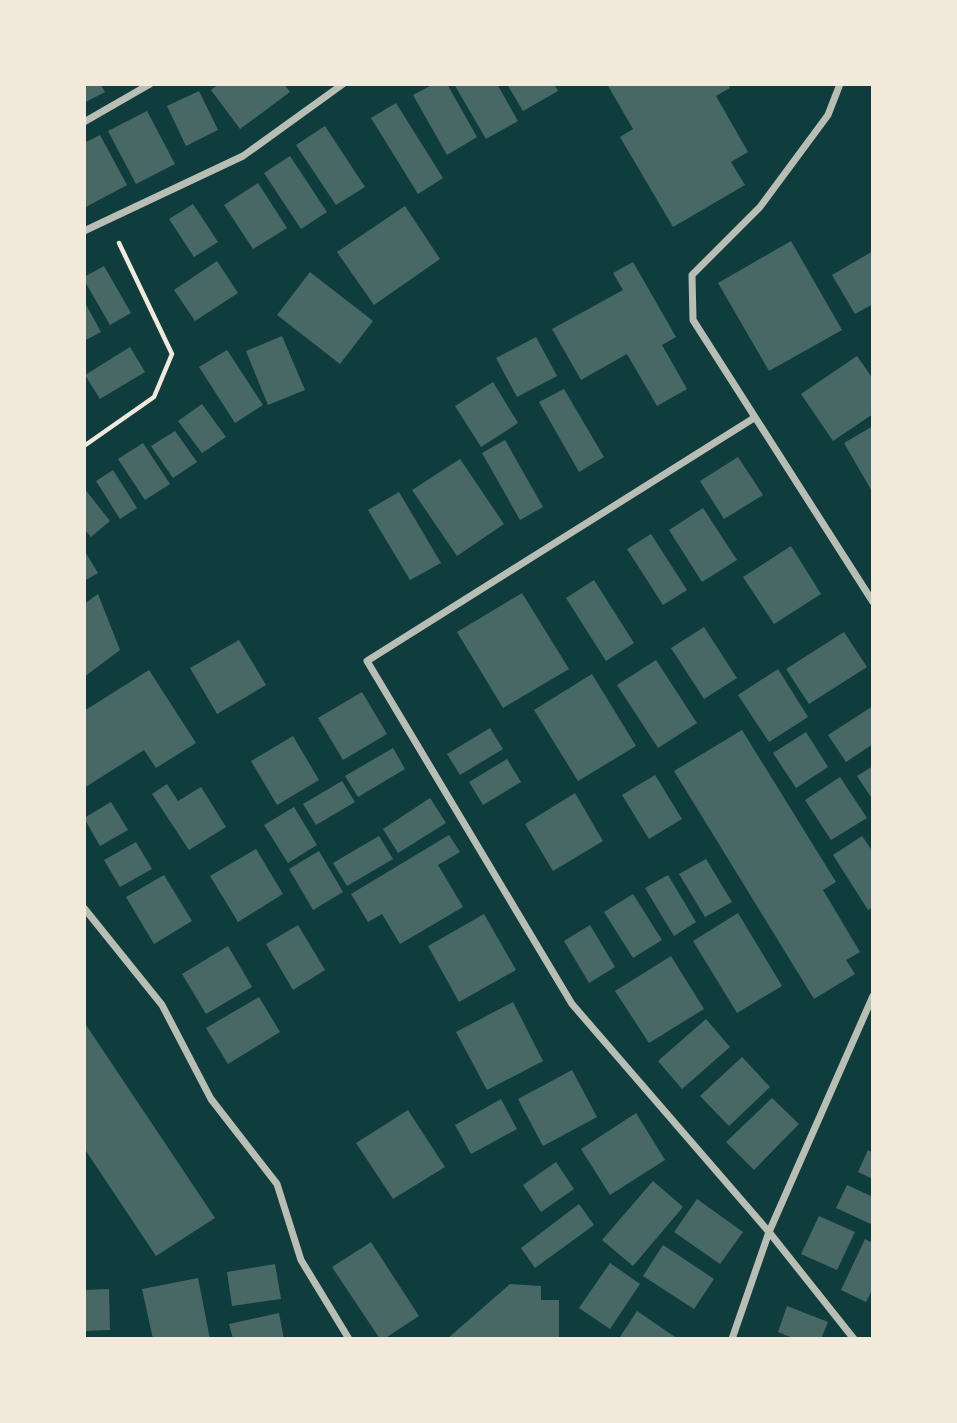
<svg xmlns="http://www.w3.org/2000/svg" width="957" height="1423" viewBox="0 0 957 1423" font-family="Lora,serif">
  <style>
    .building { fill: #486865 }
    .lines { fill: none; stroke-linecap: round; stroke-linejoin: round }
    .path { stroke: #f1e9da; stroke-width: 4.5 }
    .minor { stroke: #b8beb3; stroke-width: 7 }
  </style>
  <rect width="100%" height="100%" fill="#0f3d3e"/>
  <path class="building" d="M84,84H100L105,92L84,103Z
    M219,84H284L290,92L240,129L211,90Z
    M434,84H447L477,137L447,155L413,95Z
    M454,84H497L518,121L486,139Z
    M507,84H554L558,91L523,111Z
    M607,84H728L730,88L716,96L748,152L731,162L745,185L673,227L620,137L633,129Z
    M199,91L218,130L186,146L167,106Z
    M396,103L443,178L418,194L371,118Z
    M147,111L175,164L136,184L108,131Z
    M325,126L365,187L336,205L296,145Z
    M100,135L127,185L84,208V143Z
    M290,156L327,212L301,229L264,173Z
    M258,183L287,228L253,249L224,205Z
    M193,204L218,242L194,257L169,219Z
    M405,206L440,259L374,305L337,252Z
    M791,241L842,330L769,371L718,283Z
    M873,251V304L855,314L832,275Z
    M217,261L238,293L195,321L174,290Z
    M633,262L676,337L662,345L687,389L657,406L627,354L581,380L552,329L623,290L613,273Z
    M104,266L131,313L110,325L84,280V277Z
    M310,272L373,321L340,364L277,315Z
    M84,301L101,332L84,341Z
    M282,336L305,390L268,405L246,351Z
    M536,337L557,376L517,397L496,358Z
    M130,347L145,372L100,399L85,375Z
    M227,350L263,405L235,423L199,367Z
    M857,356L873,379V414L833,441L801,394Z
    M493,382L518,423L481,447L455,406Z
    M564,389L604,457L579,472L539,402Z
    M202,404L226,437L202,453L178,421Z
    M873,426V493L844,443Z
    M175,431L197,462L173,478L151,446Z
    M505,440L543,507L520,520L482,453Z
    M143,443L170,484L145,500L118,459Z
    M738,457L763,495L724,519L700,481Z
    M460,459L504,524L457,556L412,490Z
    M113,470L137,508L120,519L96,481Z
    M84,488L110,521L91,537L84,529Z
    M399,492L441,563L410,580L368,510Z
    M703,508L737,560L702,582L669,530Z
    M651,534L687,590L663,605L627,549Z
    M791,546L821,594L774,624L743,577Z
    M84,550L98,573L84,581Z
    M594,580L634,643L606,661L566,598Z
    M522,593L569,669L503,708L457,632Z
    M98,594L120,650L84,677V604Z
    M704,627L737,678L704,699L671,648Z
    M844,632L867,667L809,704L786,669Z
    M239,640L266,685L217,714L190,668Z
    M656,660L697,723L658,748L617,685Z
    M778,669L808,717L769,742L738,695Z
    M149,670L196,743L156,768L144,750L84,788V711Z
    M592,674L636,746L578,781L534,710Z
    M362,692L387,734L343,760L318,718Z
    M873,706V744L846,762L828,735Z
    M490,728L503,749L460,775L447,754Z
    M742,730L836,882L823,890L860,952L846,960L855,974L814,999L674,771Z
    M806,732L828,767L796,788L773,753Z
    M293,736L319,780L277,805L251,761Z
    M393,748L405,769L358,797L345,776Z
    M507,759L521,782L483,805L469,782Z
    M873,766V800L857,776Z
    M655,775L682,819L649,839L622,795Z
    M840,777L867,818L831,840L805,800Z
    M342,781L355,802L316,825L303,804Z
    M167,784L178,801L201,787L226,827L189,850L152,794Z
    M575,793L603,841L553,871L525,824Z
    M430,798L446,823L398,853L383,829Z
    M111,802L128,830L100,846L84,818Z
    M294,807L317,845L288,863L264,825Z
    M449,835L460,852L438,865L463,907L400,944L382,914L368,922L351,894Z
    M379,836L393,859L347,886L333,863Z
    M862,836L873,852V907L868,910L833,855Z
    M136,842L152,869L120,887L104,860Z
    M256,849L283,894L238,922L210,876Z
    M319,851L343,892L313,910L289,869Z
    M706,859L732,902L705,917L679,874Z
    M164,875L192,921L154,944L126,897Z
    M668,875L696,922L674,936L645,888Z
    M633,894L662,940L633,958L604,912Z
    M738,913L782,986L737,1013L693,941Z
    M484,914L516,970L459,1002L428,946Z
    M298,925L325,970L293,990L266,944Z
    M590,925L615,967L589,983L564,941Z
    M228,946L252,987L206,1014L182,974Z
    M671,956L704,1009L649,1043L615,991Z
    M259,997L280,1032L228,1064L206,1028Z
    M513,1002L543,1061L487,1090L456,1032Z
    M706,1019L730,1047L682,1089L658,1061Z
    M84,1022L215,1218L156,1256L84,1148Z
    M742,1057L770,1087L729,1126L700,1096Z
    M572,1070L597,1117L543,1146L518,1099Z
    M772,1098L799,1124L754,1170L726,1142Z
    M501,1099L517,1129L471,1154L455,1125Z
    M408,1110L445,1167L393,1199L356,1143Z
    M636,1113L665,1160L610,1195L581,1149Z
    M868,1150L873,1153V1179L858,1172Z
    M556,1162L574,1189L541,1212L523,1185Z
    M653,1181L683,1207L633,1266L602,1240Z
    M847,1185L873,1197V1225L836,1208Z
    M697,1199L743,1232L720,1264L674,1232Z
    M579,1204L594,1225L535,1268L521,1248Z
    M819,1216L855,1232L837,1270L801,1254Z
    M865,1239L873,1243V1288L866,1302L841,1290Z
    M371,1242L419,1316L384,1339H380L332,1267Z
    M663,1245L714,1279L694,1309L643,1276Z
    M610,1263L640,1284L610,1329L579,1308Z
    M275,1264L281,1299L232,1306L227,1272Z
    M198,1278L210,1339H153L142,1289Z
    M510,1284L541,1286V1300H559V1339H447Z
    M109,1289L110,1330L84,1331V1290Z
    M787,1306L828,1322L821,1339H795L778,1332Z
    M637,1311L678,1339H624L620,1337Z
    M279,1313L284,1339H233L229,1324Z"/>
  <g class="lines">
    <path class="path" d="M84,446L154,397L172,354L119,243"/>
    <path class="minor" d="M840,84L828,115L760,207L692,275L693,320L873,602
      M84,122L150,84
      M84,231L243,156L343,84
      M754,418L367,661L572,1004L769,1232L854,1339
      M84,908L162,1005L211,1099L277,1184L301,1260L349,1339
      M732,1339L769,1232L873,996"/>
  </g>
  <rect width="957" height="1423" fill="none" stroke="#f1e9da" stroke-width="172"/>
</svg>
